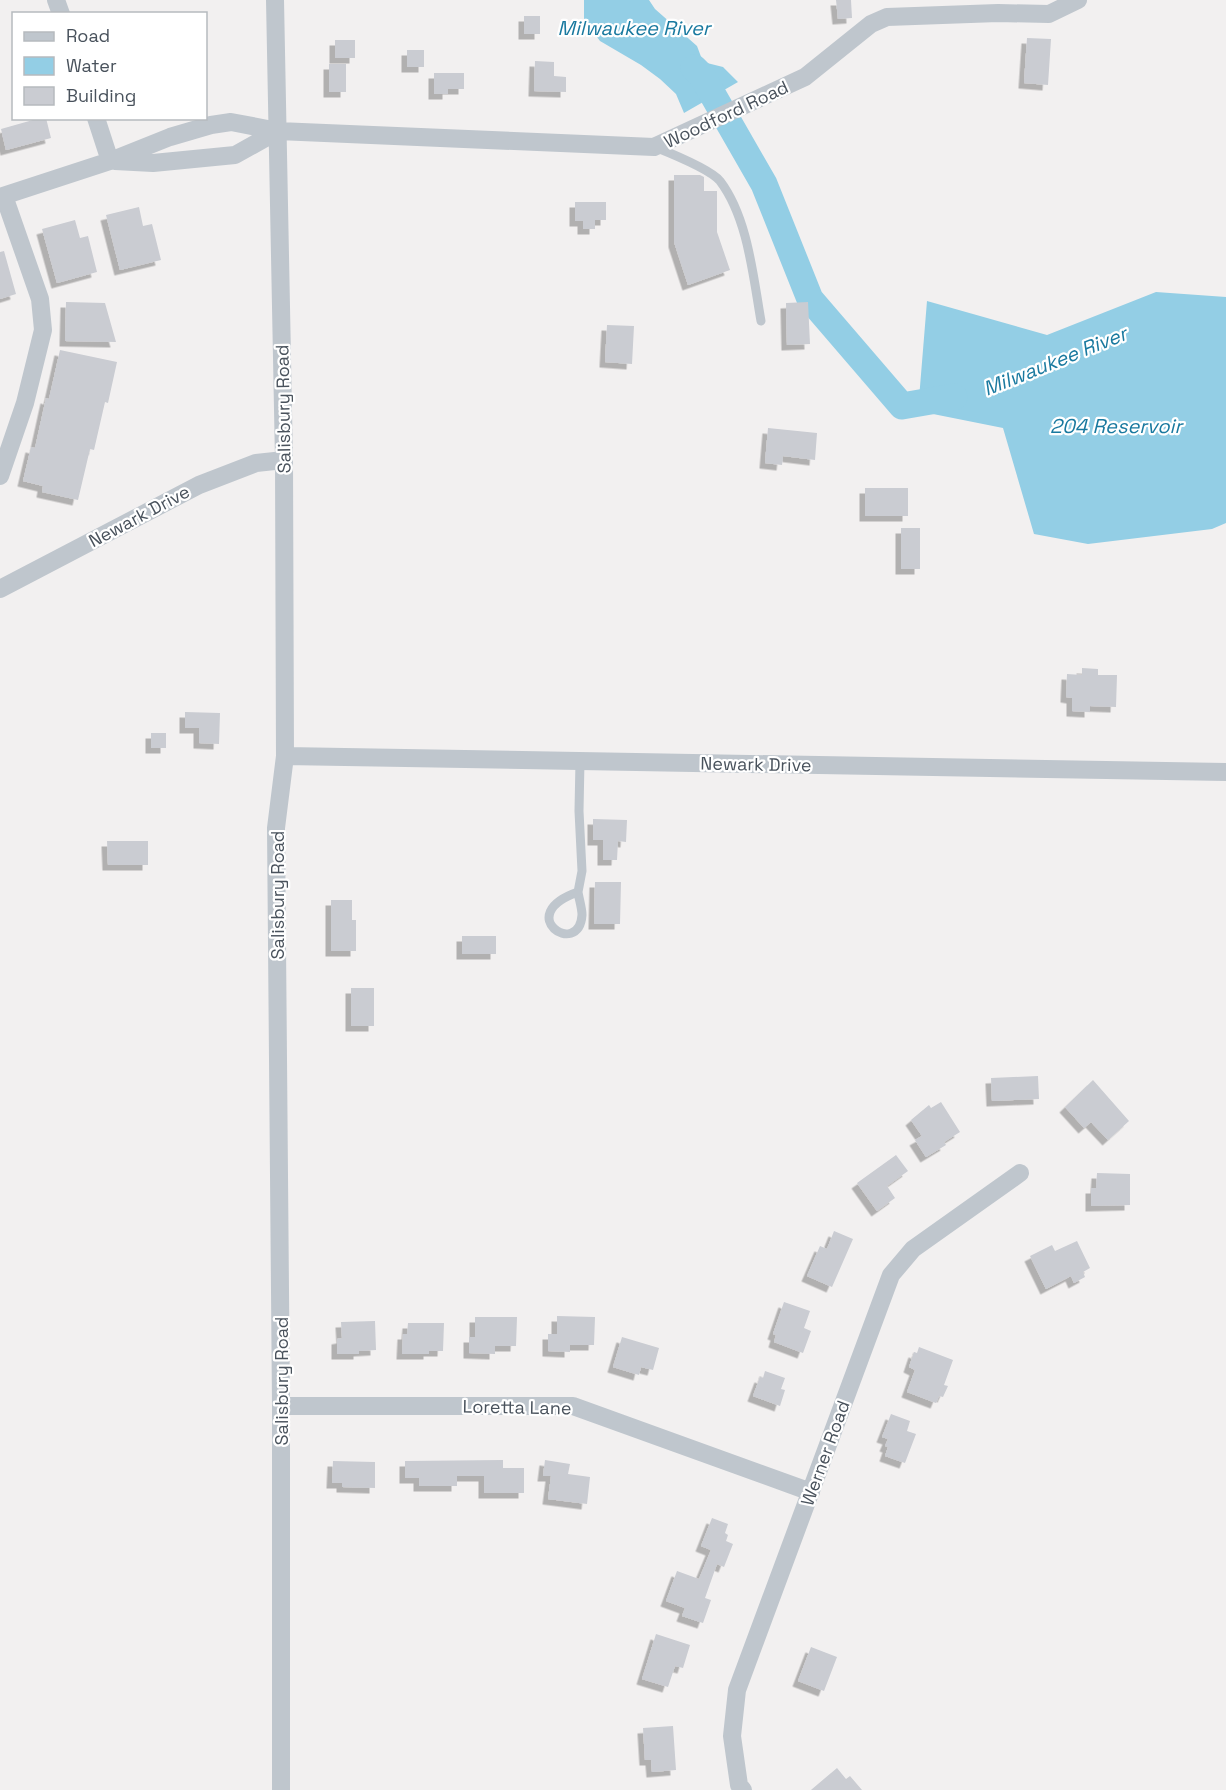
<svg xmlns="http://www.w3.org/2000/svg" width="1226" height="1790" viewBox="0 0 1226 1790" font-family="'Space Grotesk',sans-serif">
  <style>
    .water { fill: #93cee5 }
    .lines { fill: none; stroke-linecap: round; stroke-linejoin: round }
    .river { stroke: #93cee5; stroke-width: 27 }
    .building { fill: #caccd2; filter: url(#shadow) }
    .lane { stroke: #bfc6cd; stroke-width: 9 }
    .street { stroke: #bfc6cd; stroke-width: 18 }
    .labels { text-anchor: middle; dominant-baseline: central; stroke-width: 4.5; stroke-linejoin: round; paint-order: stroke }
    .street-label { font-size: 18px; fill: #49525c; stroke: #fff }
    .water-label { font-size: 20px; font-style: italic; fill: #19799f; stroke: #fff }
  </style>
  <defs>
    <filter id="shadow"><feDropShadow dx="-5.5" dy="5.5" stdDeviation="0" flood-color="#0004"/></filter>
  </defs>
  <rect width="100%" height="100%" fill="#f2f0f0"/>
  <path class="water" d="M584,0H649L655,9L697,46L703,62L723,67L738,82L684,113L676,94L660,79L641,65L600,41L584,20Z
    M1156,292L1226,297V523L1212,529L1088,544L1034,534L1003,428L918,411L927,301L1047,335Z"/>
  <g class="lines">
    <path class="river" d="M694,68L702,76L764,184L810,299L902,406L954,397"/>
  </g>
  <path class="building" d="M836,0H851L852,18L838,19Z
    M524,16H540V34H524Z
    M1027,38L1051,39L1048,85L1024,83Z
    M335,40H355V58H335Z
    M407,50H424V67H407Z
    M535,61L554,62V76L566,77V92L534,91Z
    M329,64H346V92H329Z
    M434,73H464V89H448V94H434Z
    M40,118H46L51,138L6,150L1,129Z
    M674,175H700L704,177V191H717V232L730,270L688,285L674,242Z
    M575,202H606V220H595V229H583V221H575Z
    M139,207L143,226L152,224L161,260L120,270L106,215Z
    M75,220L80,238L88,236L97,272L57,283L42,229Z
    M4,251L16,294L0,299V252Z
    M66,302L105,303L116,342L65,341Z
    M808,302L810,344L787,345L786,303Z
    M607,325L634,326L632,364L605,362Z
    M60,350L117,362L108,403L105,402L94,450L90,449L78,500L42,492L43,486L23,481L31,447L35,448L46,398L49,399Z
    M768,428L817,433L815,460L783,456L782,465L765,463Z
    M865,488H908V516H865Z
    M901,528H920V569H901Z
    M1082,668L1098,669V675H1117L1116,707L1090,706V712L1072,711V698L1066,697L1067,674L1082,675Z
    M185,712L220,713L219,744L199,743V728H185Z
    M151,733H166V748H151Z
    M593,819L627,820L626,842L618,841L617,860H603V840H593Z
    M107,841H148V865H108Z
    M595,882H621L620,924H594Z
    M331,900H352V920H356V951H331Z
    M462,936H496V954H462Z
    M351,988H374V1026H351Z
    M1038,1076L1039,1099L992,1101L991,1078Z
    M1093,1080L1129,1121L1108,1140L1091,1122L1084,1128L1065,1107Z
    M941,1102L960,1132L944,1142L946,1145L926,1157L915,1140L922,1136L911,1120L929,1105L931,1108Z
    M896,1155L908,1171L887,1186L895,1198L877,1211L857,1183Z
    M1097,1173L1130,1174V1205L1091,1206V1188H1096Z
    M834,1231L853,1239L832,1287L807,1276L820,1246L827,1249Z
    M1077,1241L1090,1268L1083,1272L1085,1277L1074,1283L1071,1276L1046,1289L1030,1256L1052,1245L1055,1251Z
    M784,1302L810,1311L804,1328L811,1331L803,1353L774,1342L776,1335L773,1334Z
    M557,1316L595,1317L594,1345H570V1352L548,1351V1334H557Z
    M475,1317H517L516,1346H495V1354L469,1353V1337H475Z
    M375,1321L376,1350L359,1351V1354H337V1339L342,1338L341,1322Z
    M408,1323H444L443,1351H429V1354H402L403,1334H407Z
    M622,1337L659,1348L653,1370L641,1367L639,1375L613,1367Z
    M919,1347L953,1360L944,1385L948,1386L943,1397L939,1396L936,1403L907,1392L915,1370L909,1367L914,1352L917,1353Z
    M765,1371L785,1378L781,1389L785,1390L780,1406L753,1396L760,1377L763,1378Z
    M891,1414L910,1421L907,1431L916,1434L905,1463L885,1456L888,1447L885,1446L888,1439L882,1437Z
    M503,1460V1468H524V1493H484V1476H457V1486H419V1478H405V1461Z
    M545,1460L570,1464L568,1474L590,1477L587,1504L548,1499L551,1476H543Z
    M333,1461L375,1462V1488L342,1487V1483H332Z
    M712,1518L728,1524L725,1533L728,1535L726,1541L733,1544L724,1567L717,1564L705,1598L711,1600L703,1623L682,1616L685,1608L666,1601L677,1571L699,1579L711,1550L701,1546Z
    M656,1634L690,1645L683,1668L675,1666L668,1687L642,1679Z
    M811,1647L837,1657L824,1691L798,1681Z
    M673,1726L676,1770L652,1772L651,1760H645L643,1728Z
    M837,1768L846,1779L850,1776L862,1790H811Z"/>
  <g class="lines">
    <path class="lane" d="M655,147C670,153 711,170 720,181C748,218 753,276 761,321
      M578,892C579,899 582,908 582,915C579,959 512,915 578,892L582,871L579,811L580,761"/>
    <path class="street" d="M56,0L61,14
      M275,0L284,460L285,756L276,828L281,1406V1790
      M96,118L110,161
      M115,161L153,163L235,155L278,131
      M0,197L110,161L170,137L211,125L231,122L278,131L654,147L805,77L871,24L887,17L998,13L1049,14L1078,0
      M0,476L25,403L43,330L40,299L4,196
      M0,589L199,485L256,463L284,460
      M285,756L1226,772
      M281,1406H573L811,1492
      M743,1790L739,1785L732,1736L737,1690L891,1275L913,1249L1020,1173"/>
  </g>
  <g class="labels">
    <g class="street-label">
      <text transform="translate(726 114) rotate(-25)">Woodford Road</text>
      <text transform="translate(283 409) rotate(-91)">Salisbury Road</text>
      <text transform="translate(139 516) rotate(-28)">Newark Drive</text>
      <text transform="translate(756 764) rotate(1)">Newark Drive</text>
      <text transform="translate(277 895) rotate(-90)">Salisbury Road</text>
      <text transform="translate(281 1381) rotate(-90)">Salisbury Road</text>
      <text transform="translate(517 1407) rotate(1)">Loretta Lane</text>
      <text transform="translate(825 1453) rotate(-70)">Werner Road</text>
    </g>
    <g class="water-label">
      <text x="634" y="28">Milwaukee River</text>
      <text transform="translate(1055 361) rotate(-22)">Milwaukee River</text>
      <text x="1116" y="426">204 Reservoir</text>
    </g>
  </g>
  <rect x="12" y="12" width="195" height="108" fill="#ffffff" stroke="#b6babe" stroke-width="1.5"/>
  <rect x="24" y="32" width="30" height="9" fill="#bfc6cd" stroke="#b6babe" stroke-width="1.5"/>
  <text x="66" y="42" font-size="18" fill="#49525c">Road</text>
  <rect x="24" y="57" width="30" height="18" fill="#93cee5" stroke="#b6babe" stroke-width="1.5"/>
  <text x="66" y="72" font-size="18" fill="#49525c">Water</text>
  <rect x="24" y="87" width="30" height="18" fill="#caccd2" stroke="#b6babe" stroke-width="1.5"/>
  <text x="66" y="102" font-size="18" fill="#49525c">Building</text>
</svg>
